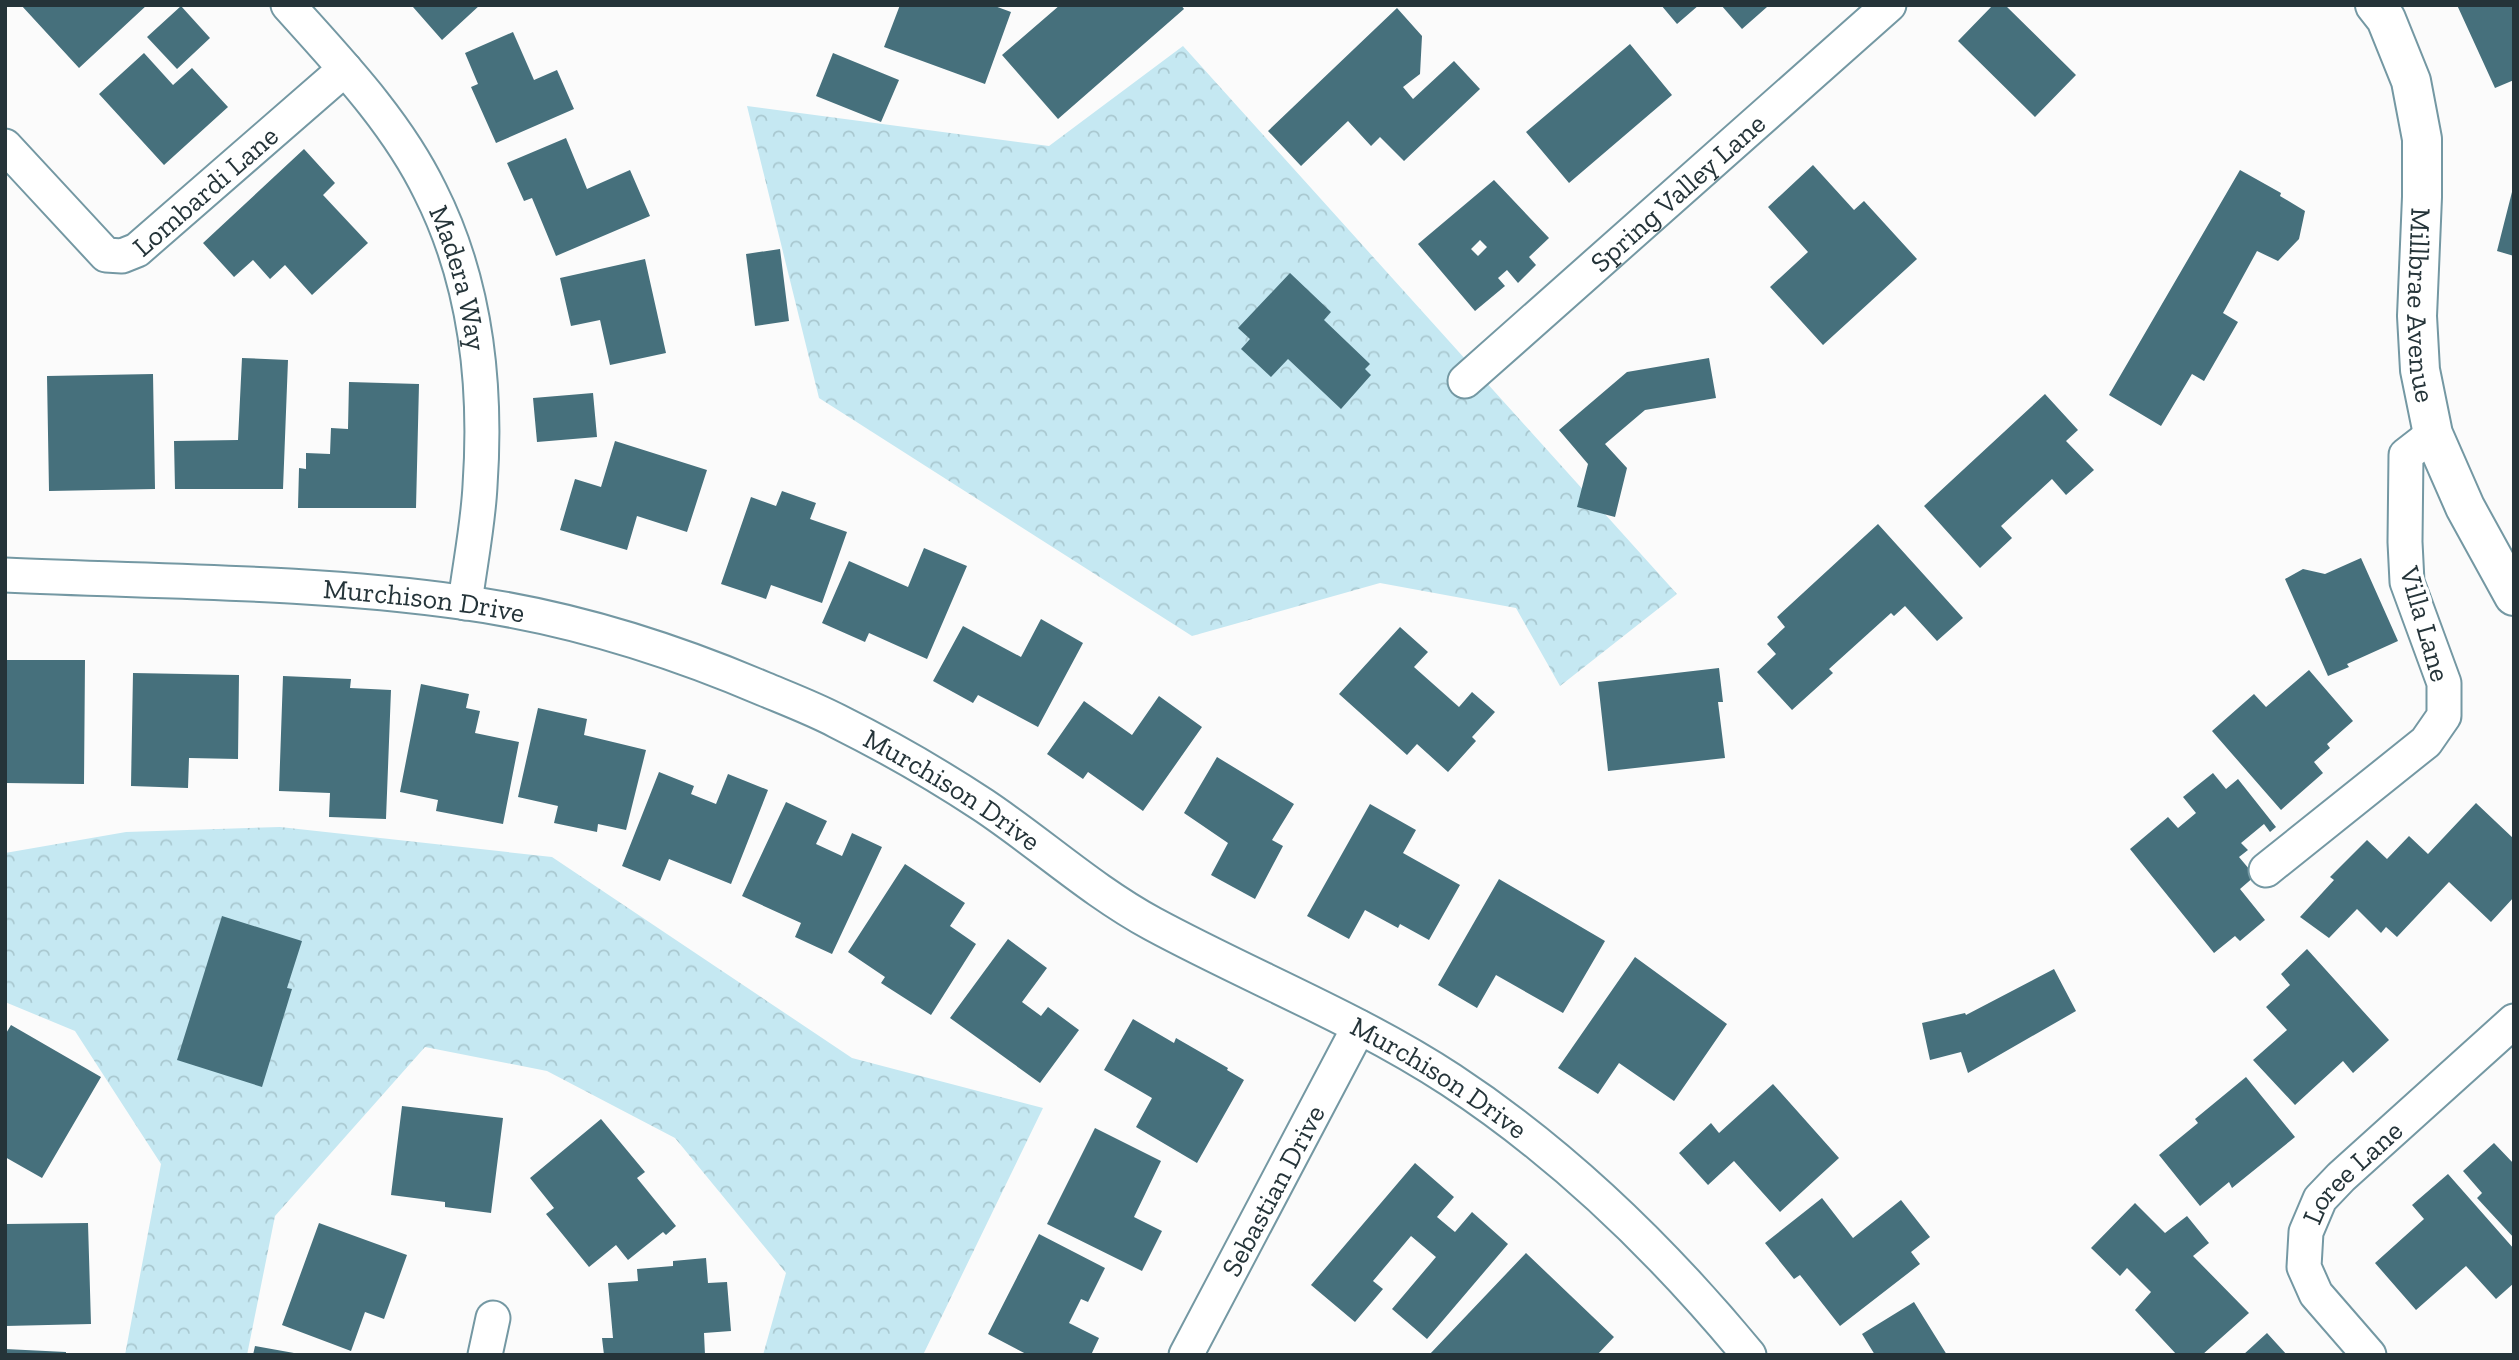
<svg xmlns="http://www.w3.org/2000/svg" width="2519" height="1360" viewBox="0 0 2519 1360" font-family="'Zilla Slab',serif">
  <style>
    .forest { fill: url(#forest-crowns) }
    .building { fill: #46707c; fill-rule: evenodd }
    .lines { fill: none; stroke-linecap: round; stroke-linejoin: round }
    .minor-casing { stroke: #7498a3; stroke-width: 37 }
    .tertiary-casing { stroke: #7498a3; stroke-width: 42 }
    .minor { stroke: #fff; stroke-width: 33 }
    .tertiary { stroke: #fff; stroke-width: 38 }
    .labels { text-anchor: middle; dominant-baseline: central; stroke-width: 7; stroke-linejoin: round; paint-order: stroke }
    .street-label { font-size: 28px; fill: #253439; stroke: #fff }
  </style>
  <defs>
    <pattern id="forest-crowns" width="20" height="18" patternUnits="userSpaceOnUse" patternTransform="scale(1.75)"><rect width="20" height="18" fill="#c5e8f2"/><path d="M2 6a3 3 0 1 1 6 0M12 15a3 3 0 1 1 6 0" fill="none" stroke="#a9c8d0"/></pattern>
  </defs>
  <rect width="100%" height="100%" fill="#fbfbfb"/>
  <path class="forest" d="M1183,46L1677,594L1560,686L1516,608L1380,583L1192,636L819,398L747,106L1049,146Z
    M280,827L552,857L852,1058L1043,1108L923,1355H763L786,1273L675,1138L547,1071L425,1047L275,1216L247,1355H125L161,1164L75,1031L5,1002V853L126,832Z"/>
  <path class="building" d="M21,5H147L79,68Z
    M415,5H480L442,40L413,7Z
    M900,5H992L1011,12L985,84L884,47Z
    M1060,5H1181L1184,9L1058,119L1002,55Z
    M1661,5H1699L1677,24Z
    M1721,5H1766L1767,7L1742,29Z
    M1993,5H2005L2076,75L2035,117L1958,41Z
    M2457,5H2514V80L2495,88Z
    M181,6L210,38L177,69L147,37Z
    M1397,8L1422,36L1420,74L1403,87L1413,99L1454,61L1480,89L1404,161L1380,137L1371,146L1348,121L1301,166L1268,131Z
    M513,32L534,80L557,70L574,109L496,143L471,87L478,84L465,53Z
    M1630,44L1672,95L1569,183L1526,132Z
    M144,53L173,85L192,68L228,107L164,165L99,94Z
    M833,53L899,80L881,122L816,96Z
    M566,138L587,189L630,170L650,216L556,256L532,198L524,201L507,163Z
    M304,149L335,183L323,195L368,243L312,295L285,265L270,279L253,260L234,277L203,243Z
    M1813,165L1854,210L1864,201L1917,259L1823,345L1770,287L1808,252L1768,207Z
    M2240,170L2281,193L2280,196L2305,211L2299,239L2278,261L2257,251L2223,313L2238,322L2204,381L2192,374L2161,426L2109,395Z
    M1494,180L1549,238L1529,257L1536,265L1518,283L1507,270L1498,278L1505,286L1475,311L1418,244ZM1480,240L1487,247L1478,256L1471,249Z
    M2513,188H2514V256L2497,251Z
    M780,249L789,321L755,326L746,254Z
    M645,259L666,353L610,365L600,320L571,326L560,278Z
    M1290,273L1331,312L1324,320L1370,364L1365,369L1371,375L1341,409L1288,359L1271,377L1241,349L1250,339L1238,328Z
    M242,358L288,360L283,489H175L174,441L238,440Z
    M1709,358L1716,398L1645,410L1605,444L1627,468L1615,517L1577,507L1588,464L1559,430L1627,372Z
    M153,374L155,489L49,491L47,376Z
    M349,382L419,384L416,508H298L299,468L306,469V453L330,454L331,428L348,429Z
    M593,393L597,437L537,442L533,398Z
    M2045,394L2078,430L2066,441L2094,470L2066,495L2052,479L2001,526L2012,538L1980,568L1924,506Z
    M615,441L707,470L687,532L637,516L627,550L560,530L575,479L601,487Z
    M782,491L816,503L810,519L847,532L822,603L771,585L766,599L721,584L751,497L776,506Z
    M1878,524L1963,618L1937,641L1905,606L1894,616L1891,613L1829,669L1833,673L1792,710L1757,672L1776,654L1767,644L1785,627L1777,617Z
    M924,548L967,566L927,659L869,633L865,642L822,623L849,561L908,587Z
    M2361,558L2398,641L2347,664L2349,667L2328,676L2285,579L2303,569L2325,574Z
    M1041,619L1083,643L1038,727L978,695L973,703L933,681L963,626L1021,657Z
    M1400,627L1428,652L1414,667L1459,707L1472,692L1495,712L1472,737L1476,741L1448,772L1417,744L1407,755L1339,694Z
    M5,660H85L84,784L5,783Z
    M1719,668L1723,702H1718L1725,758L1608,771L1598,682Z
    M2309,670L2353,721L2327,744L2330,748L2314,762L2323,773L2281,810L2212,731L2254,694L2266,707Z
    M133,673L239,675L238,759L189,758L188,788L131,786Z
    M283,676L351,679L350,688L391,690L386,819L329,817L330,793L279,791Z
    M421,684L469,694L466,708L480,711L475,733L519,742L503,824L436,811L438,800L400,792Z
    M1159,696L1202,727L1143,811L1088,772L1083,779L1047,754L1084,701L1132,735Z
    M538,708L587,719L584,735L646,750L626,830L598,824L597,832L554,823L558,806L518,797Z
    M1217,757L1294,804L1272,840L1283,846L1255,899L1211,875L1228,843L1184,813Z
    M659,772L694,786L691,794L716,804L728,774L768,790L731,884L669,859L660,881L622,866Z
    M2213,773L2226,789L2238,779L2276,827L2270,832L2264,824L2241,843L2248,850L2239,857L2255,876L2240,889L2265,920L2240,941L2235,936L2214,953L2130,849L2168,817L2178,828L2196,813L2183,797Z
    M786,802L827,821L816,844L842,856L852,833L882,847L832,954L795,937L801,923L742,896Z
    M2476,803L2514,839V897L2491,922L2449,882L2397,937L2386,927L2381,933L2357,909L2329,938L2300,917L2334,880L2330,877L2367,840L2387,859L2409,836L2428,854Z
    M1370,804L1416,830L1403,853L1460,885L1429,940L1400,924L1398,928L1365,910L1349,939L1307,916Z
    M905,864L965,903L950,926L976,944L931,1015L881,983L885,977L848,952Z
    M1499,879L1605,941L1563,1013L1496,975L1477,1008L1438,985Z
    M222,916L302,941L287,988L292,989L262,1087L177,1060Z
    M1008,939L1047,968L1022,1002L1041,1016L1048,1007L1079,1030L1040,1083L950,1018Z
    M2307,949L2389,1040L2353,1073L2343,1061L2295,1105L2253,1060L2287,1030L2266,1007L2290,985L2281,974Z
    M1635,957L1727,1024L1674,1101L1619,1063L1598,1094L1558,1068Z
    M2054,969L2076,1011L1968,1073L1961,1052L1930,1060L1922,1023L1965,1013L1966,1015Z
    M1133,1019L1174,1043L1176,1038L1228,1068L1227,1070L1244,1080L1197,1163L1136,1127L1152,1098L1104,1070Z
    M11,1025L101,1077L42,1178L5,1157V1035Z
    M2246,1077L2295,1137L2232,1188L2229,1182L2200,1206L2159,1155L2198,1123L2195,1119Z
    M1773,1084L1839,1158L1780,1212L1734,1161L1708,1185L1679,1153L1711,1123L1719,1133Z
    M402,1106L503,1118L491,1213L445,1207V1202L391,1195Z
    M601,1119L645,1172L637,1178L676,1226L666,1235L663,1232L628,1260L616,1245L589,1267L546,1214L554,1208L530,1178Z
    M1095,1128L1161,1161L1134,1217L1162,1231L1142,1271L1047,1224Z
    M2494,1143L2514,1164V1238L2477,1198L2482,1193L2463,1171Z
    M1415,1163L1454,1197L1437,1217L1455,1232L1472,1212L1508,1244L1427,1339L1392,1309L1436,1257L1411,1236L1373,1281L1383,1289L1355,1322L1311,1285Z
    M2448,1174L2514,1249V1283L2496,1299L2466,1266L2416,1310L2375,1263L2424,1219L2412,1205Z
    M1822,1198L1853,1238L1901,1200L1930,1237L1911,1252L1920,1264L1840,1326L1800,1275L1794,1279L1765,1243Z
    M2135,1203L2165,1233L2187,1216L2209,1243L2193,1256L2249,1313L2202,1355H2177L2135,1310L2151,1292L2127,1268L2120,1276L2091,1248Z
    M88,1223L91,1324L5,1326V1224Z
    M319,1223L407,1255L384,1319L365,1312L351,1351L282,1325Z
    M1039,1234L1105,1268L1088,1302L1081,1299L1069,1323L1099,1338L1091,1355H1028L988,1334Z
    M1526,1253L1614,1337L1597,1355H1429Z
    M706,1258L708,1283L727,1282L731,1331L704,1333L705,1355H604L602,1338H613L608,1283L638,1281L637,1269L673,1266V1261Z
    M1914,1302L1947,1355H1875L1862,1334Z
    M2267,1333L2287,1355H2243Z
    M255,1346L294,1353V1355H253Z
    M5,1349L66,1352V1355H5Z"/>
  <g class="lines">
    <g class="minor-casing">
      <g id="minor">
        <path id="s1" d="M288,5C339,62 396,121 430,191C476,282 487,385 480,486C478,525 470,564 465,603"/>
        <path id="s2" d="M5,146L106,255L122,256L137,250L345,69"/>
        <path id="s3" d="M1465,381L1889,5"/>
        <path id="s4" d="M5,575C157,582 310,581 460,602C564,616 668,648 764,689C788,699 814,709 837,721C887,746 936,774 983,805C1040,843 1092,891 1153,924C1251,977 1358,1019 1451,1080C1565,1155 1663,1251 1749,1355"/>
        <path d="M2266,870L2426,742L2444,716V683L2407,582L2405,542L2406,455L2433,434"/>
        <path d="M485,1355L493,1318"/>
        <path id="s5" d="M1186,1355L1359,1027"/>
        <path id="s6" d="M2369,1355L2316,1294L2304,1267L2306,1232L2320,1199L2341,1177L2514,1021"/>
      </g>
    </g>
    <g class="tertiary-casing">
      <g id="tertiary">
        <path id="s7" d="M2375,5L2386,19L2411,81L2422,139V197L2417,316L2420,370L2433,434L2465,507L2514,596"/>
      </g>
    </g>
    <use href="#minor" class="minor"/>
    <use href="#tertiary" class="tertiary"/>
  </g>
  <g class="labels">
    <g class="street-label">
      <text stroke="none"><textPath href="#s2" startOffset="271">Lombardi Lane</textPath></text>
      <text stroke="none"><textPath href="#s3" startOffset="284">Spring Valley Lane</textPath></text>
      <text stroke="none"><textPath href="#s1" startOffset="327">Madera Way</textPath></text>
      <text stroke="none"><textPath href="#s7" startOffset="310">Millbrae Avenue</textPath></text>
      <text stroke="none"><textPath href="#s4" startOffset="420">Murchison Drive</textPath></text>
      <text transform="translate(2425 624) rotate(74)">Villa Lane</text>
      <text stroke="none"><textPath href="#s4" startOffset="987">Murchison Drive</textPath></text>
      <text stroke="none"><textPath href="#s4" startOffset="1554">Murchison Drive</textPath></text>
      <text stroke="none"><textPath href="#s6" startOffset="222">Loree Lane</textPath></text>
      <text stroke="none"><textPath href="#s5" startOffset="186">Sebastian Drive</textPath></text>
    </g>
  </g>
  <rect width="2519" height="1360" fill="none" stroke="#253439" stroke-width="14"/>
</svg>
